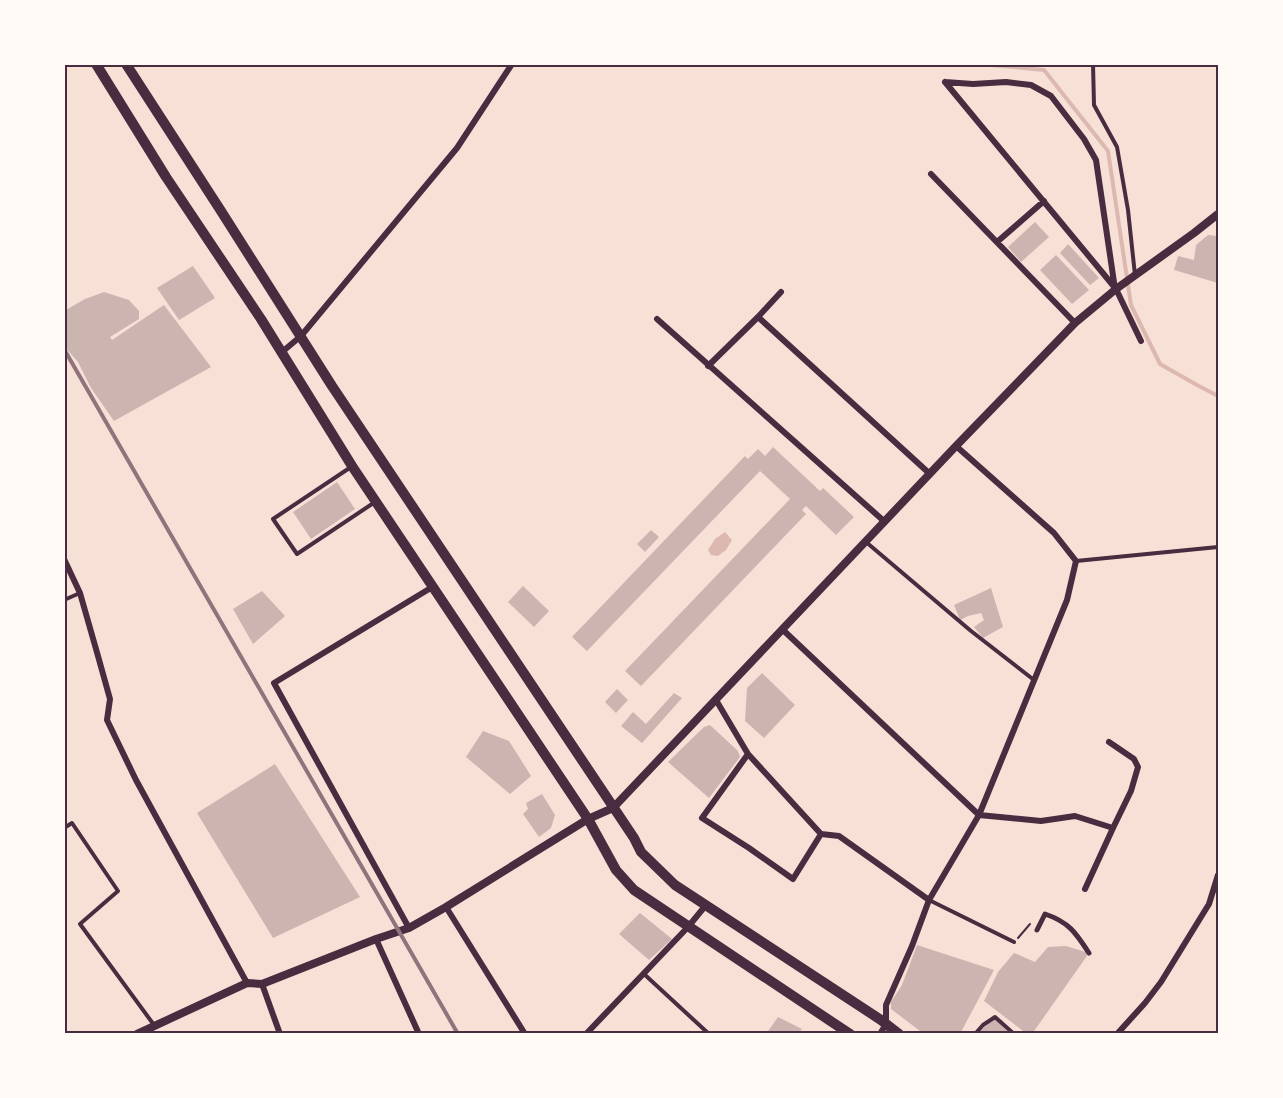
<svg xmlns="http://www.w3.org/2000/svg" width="1283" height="1098" viewBox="0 0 1283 1098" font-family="Overpass,sans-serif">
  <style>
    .water { fill: #dcb8b0 }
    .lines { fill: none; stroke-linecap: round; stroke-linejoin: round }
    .stream { stroke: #dcb8b0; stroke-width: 4 }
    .building { fill: #ccb4b1 }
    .path { stroke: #4a2c40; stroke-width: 2 }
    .service { stroke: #4a2c40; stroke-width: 4 }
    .pedestrian { stroke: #4a2c40; stroke-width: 5 }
    .minor { stroke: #4a2c40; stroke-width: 6 }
    .tertiary { stroke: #4a2c40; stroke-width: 8 }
    .primary { stroke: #4a2c40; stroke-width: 10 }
    .rail { stroke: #8f747c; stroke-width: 4 }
    .neatline { fill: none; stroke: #4a2c40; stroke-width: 2 }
  </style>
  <rect width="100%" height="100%" fill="#f7e1d7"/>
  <path class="water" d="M725,532L732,540L726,550L718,556L711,555L708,550L715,539Z"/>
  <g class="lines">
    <path class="stream" d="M981,64L1044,70L1108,151L1131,305L1160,364L1197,385L1218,396"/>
  </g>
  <path class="building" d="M1035,222L1049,237L1021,262L1008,247Z
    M1208,235L1218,236V283L1174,270L1178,256L1194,260L1196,245Z
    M1068,244L1099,278L1090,285L1060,253Z
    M1056,255L1089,290L1072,304L1040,270Z
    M193,266L215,298L179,320L157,288Z
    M104,292L129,300L139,311V319L110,337L112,340L164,305L211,367L114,421L91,388L78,362L64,346V311L85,299Z
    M773,447L820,491L823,488L854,517L836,535L806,506L802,510L806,514L641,686L625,671L790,499L760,471L587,651L572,637L745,456L748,459L758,449L765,456Z
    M337,482L355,509L311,539L293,512Z
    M651,530L659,537L645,552L637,544Z
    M523,586L549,611L534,627L508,602Z
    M991,588L1003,627L983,638L974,627L984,620L981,613L968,616L960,620L954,605Z
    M262,591L285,616L253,644L233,609Z
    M762,673L795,705L764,738L745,721L747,688Z
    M617,689L628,700L616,713L605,702Z
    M674,693L682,698L642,743L621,726L633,712L646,724Z
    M710,725L738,751L740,757L709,798L668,762L704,727Z
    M483,731L509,741L531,776L510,794L466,757Z
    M275,764L360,897L273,938L197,813Z
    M542,794L555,815L551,828L539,837L523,814L528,809L526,803Z
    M640,913L672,939L649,960L619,934Z
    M917,945L994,970L960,1034H924L891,1009V1002L902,985Z
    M1066,946L1089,953L1032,1034H1027L984,1001L998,972L1014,953L1035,962L1048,947Z
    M778,1017L802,1029L798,1034H766Z
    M995,1019L1010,1034H977L983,1028Z"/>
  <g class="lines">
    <path class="path" d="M1018,938L1030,924"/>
    <path class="service" d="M1093,64L1094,105L1117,147L1128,210L1135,275
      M351,467L273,519L297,554L375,502
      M866,542L971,631L1034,680
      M1076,561L1218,547
      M64,600L80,593
      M64,828L72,823L118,891L80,924L154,1025
      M929,900L1014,942
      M644,974L709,1034
      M975,1034L983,1025L995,1017L1014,1034"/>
    <path class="pedestrian" d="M1037,930L1045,914C1069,922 1076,933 1089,953"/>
    <path class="minor" d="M945,82L1116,289L1141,341
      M945,82L973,84L1006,82L1031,85L1051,96L1084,139L1096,160L1115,289
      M931,174L1075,323
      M997,242L1044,201
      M758,317L781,292
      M657,319L885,522
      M282,352L301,336L457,148L512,64
      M708,366L758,317L930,474
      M64,559L80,593L98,656L110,699L107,720L136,780L247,983
      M782,629L979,815L1041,821L1075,816L1113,828L1085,889
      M716,700L748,754L702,818L749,848L793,879L821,834L839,836L929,900
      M1109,742L1134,759L1138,767L1131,791L1113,828
      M748,754L821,834
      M446,907L525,1034
      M409,928L274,683L434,586
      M376,939L419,1034
      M262,984L280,1034
      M586,1034L688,927L706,905
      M880,1034L886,1024V1005L912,946L929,900L979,815L1067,600L1076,561L1054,533L956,446
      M1117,1034L1145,1003L1161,982L1209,904L1218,875"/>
    <path class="tertiary" d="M137,1034L247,983L262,984L376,939L409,928L446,907L588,819L613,808L956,446L1075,323L1116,289L1194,233L1218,214"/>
    <path class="primary" d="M96,64L166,177L261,319L352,466L588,819L616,870L634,890L850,1034
      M126,64L221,211L332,386L634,838L641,852L675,885L881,1020L899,1034"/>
    <path class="rail" d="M64,349L458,1034"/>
  </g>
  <rect width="1283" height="1098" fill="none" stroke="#fffaf5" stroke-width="132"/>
  <rect x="66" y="66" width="1151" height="966" class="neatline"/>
</svg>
